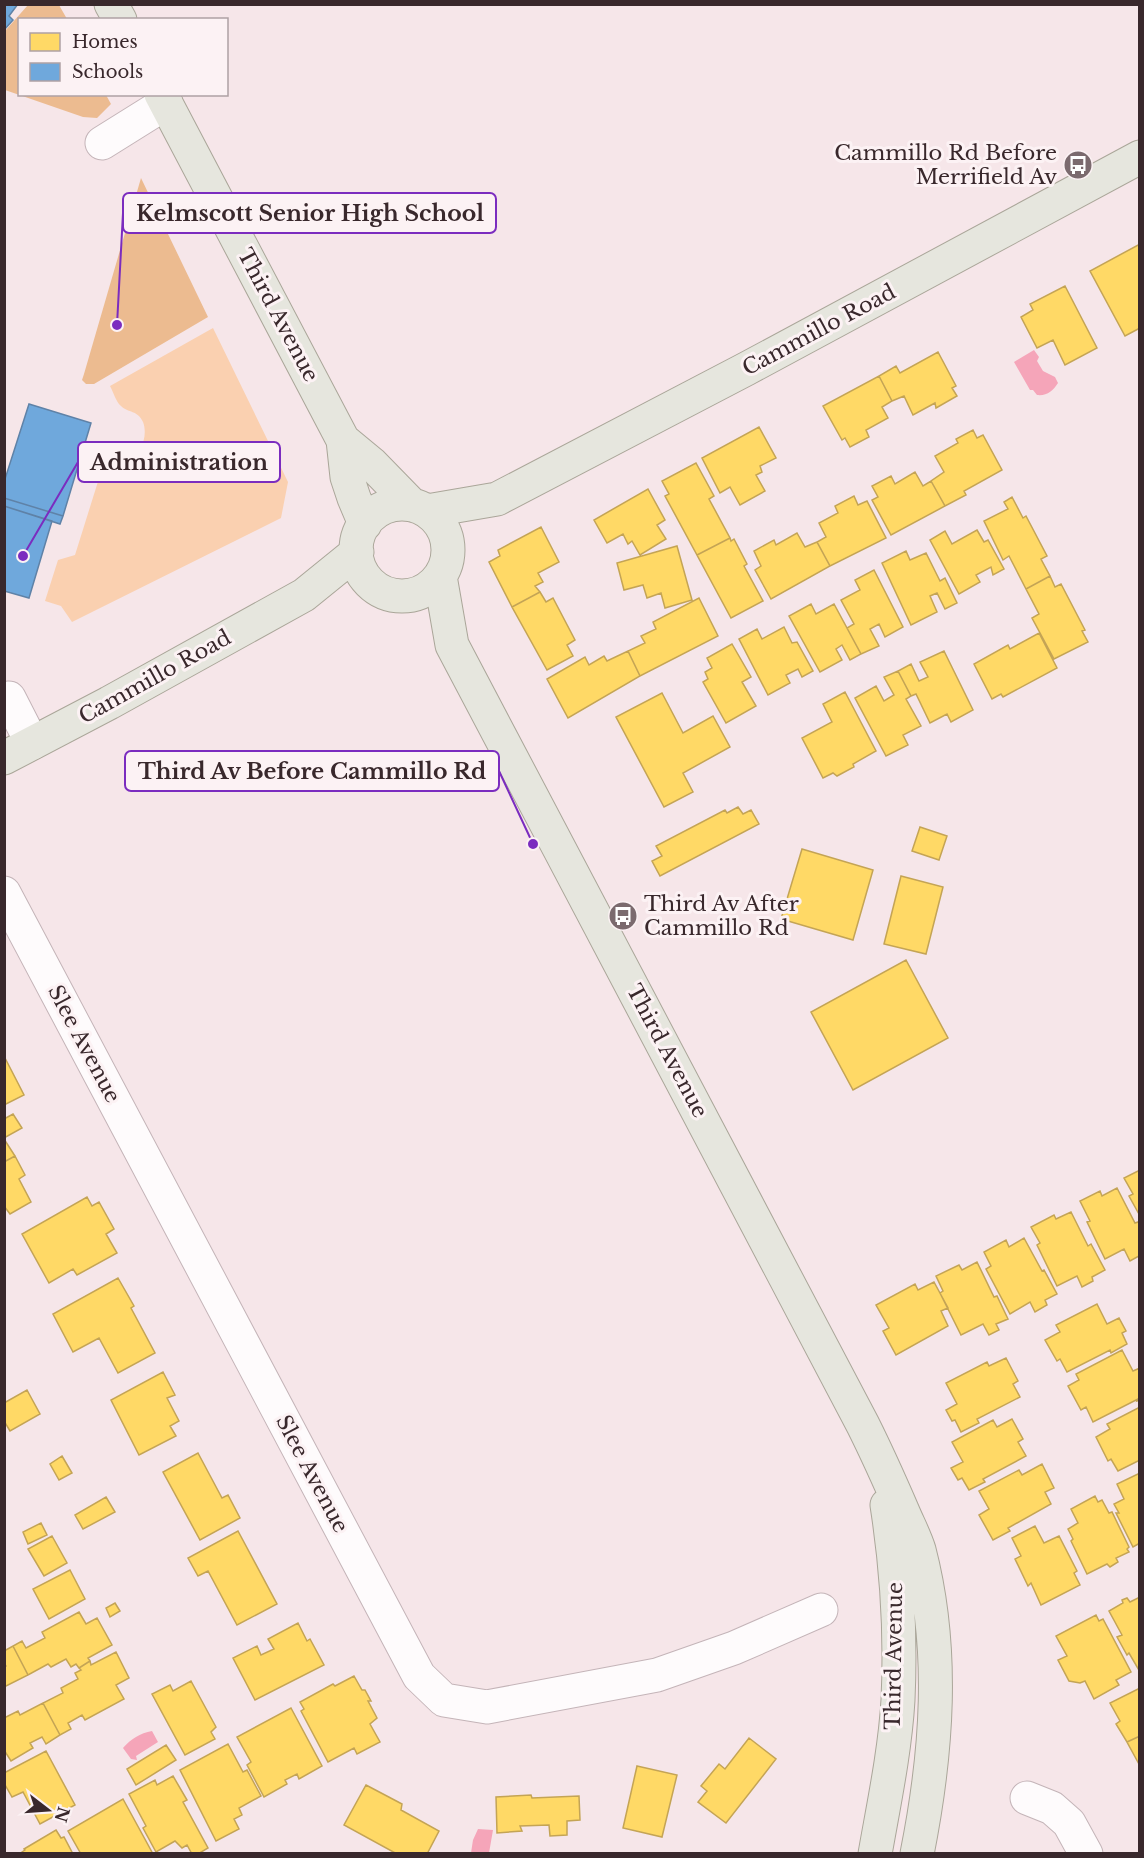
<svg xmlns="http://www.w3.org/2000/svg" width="1144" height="1858" viewBox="0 0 1144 1858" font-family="'Libre Baskerville',serif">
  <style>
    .green { fill: #fad0b0 }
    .forest { fill: #ecbb90 }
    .water { fill: #f5a5b9 }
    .homes { fill: #ffd966; stroke: #c4a455; stroke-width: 1.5 }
    .schools { fill: #6fa8dc; stroke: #5f82a7; stroke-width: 1.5 }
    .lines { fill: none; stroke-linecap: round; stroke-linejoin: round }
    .minor-casing { stroke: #c4b4b8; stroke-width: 35 }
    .major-casing { stroke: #aaa699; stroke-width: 35 }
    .minor { stroke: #fefbfc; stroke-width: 33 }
    .major { stroke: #e6e6de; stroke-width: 33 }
    .labels { text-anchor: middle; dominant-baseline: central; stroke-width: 6; stroke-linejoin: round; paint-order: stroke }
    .poi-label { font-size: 21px; fill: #39282c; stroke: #fcf2f4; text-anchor: end }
    .street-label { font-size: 21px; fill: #39282c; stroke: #fcf2f4 }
    .leader { fill: none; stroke: #7b2cbf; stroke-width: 2 }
    .callout-dot { fill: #7b2cbf; stroke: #fcf2f4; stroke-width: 2 }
    .callout { fill: #fcf2f4; stroke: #7b2cbf; stroke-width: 2 }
    .callout-label { font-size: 22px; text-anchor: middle; font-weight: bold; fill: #39282c }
  </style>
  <rect width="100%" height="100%" fill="#f6e6e9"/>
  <path class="green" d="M213,328L288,482L281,518L72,622L61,606L45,601L58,560L75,555L106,456C113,458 121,461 129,458C142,454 148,435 143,422C138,410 128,413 121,406C116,402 113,391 110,386Z"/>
  <path class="forest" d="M28,5H59L67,19L20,20V94L106,95L111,104L97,118L83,117L5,90V31Z
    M141,178L208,317L94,384H86L82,380L84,374Z"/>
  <path class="water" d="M1034,350L1039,357L1037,361L1043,371L1055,377L1058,383C1053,391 1047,396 1037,395L1033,390H1030L1014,362Z
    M152,1731L158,1742L136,1756L137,1760L131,1759L123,1748C131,1739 140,1733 152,1731Z
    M478,1829L493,1830L489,1853H471L473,1840Z"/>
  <path class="homes" d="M1140,244V328L1125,336L1090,271Z
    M1065,286L1097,348L1065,365L1053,340L1037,348L1021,317L1033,310L1030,304Z
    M938,352L956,386L952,388L957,396L936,408L935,403L913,415L904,396L892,401L879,376L896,366L900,373Z
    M879,376L892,401L882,407L888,418L866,430L869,437L850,447L845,438L842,440L823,406Z
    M759,427L776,458L760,466L762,472L756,475L765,491L740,505L730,487L720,493L702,458Z
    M973,430L977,438L983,435L1002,470L964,491L966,495L945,506L931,481L944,472L935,456L958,443L956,439Z
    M696,463L714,496L709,499L730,538L697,555L665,496L669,494L662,481Z
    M915,472L923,486L931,481L945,506L891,535L872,500L878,497L872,486L891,476L895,484Z
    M648,489L665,520L657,525L666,539L640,555L632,541L628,544L623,534L607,543L594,520Z
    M854,496L858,505L867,501L886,538L830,566L817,542L826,537L819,523L838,513L835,506Z
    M1012,497L1023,518L1026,516L1047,556L1041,559L1050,576L1026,589L1009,556L1003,560L984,521L1008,509L1004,502Z
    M541,527L559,562L538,573L543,582L535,586L540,592L512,607L489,562L500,556L498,550Z
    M977,530L984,542L988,540L1004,569L993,575L991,567L976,575L980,582L959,594L930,540L945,531L952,544Z
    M797,533L805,547L817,542L830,566L771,599L755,570L761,566L754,551L774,540L776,545Z
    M730,538L731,541L734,539L747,564L744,566L763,601L731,618L697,555Z
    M677,546L692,600L665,608L661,593L647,598L643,585L624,590L617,563Z
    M906,551L910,560L926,553L940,581L945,578L957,603L945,609L937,593L930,596L937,612L911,625L882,563Z
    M874,570L903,627L885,637L879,624L870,629L879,646L861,654L847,628L854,624L841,600L860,590L855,580Z
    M1050,576L1055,587L1061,584L1085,630L1082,631L1088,642L1054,659L1032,618L1039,614L1026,589Z
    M540,592L546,602L553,598L575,640L567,645L573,656L547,670L512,607Z
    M699,598L718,636L640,676L628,651L645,643L641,636L656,629L653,622Z
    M811,604L816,614L834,604L861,654L850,660L842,645L836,649L842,660L820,672L789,616Z
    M784,627L792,643L797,642L813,671L802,677L798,669L786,675L790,683L768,695L739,639L757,629L762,639Z
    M1039,633L1057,668L1003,697L1001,694L992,699L974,664L1008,645L1010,649Z
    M732,644L751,677L742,682L756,706L726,723L703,682L708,679L705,672L712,668L707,658Z
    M628,651L640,676L568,718L547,679L585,657L589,665L604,656L607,661Z
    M944,651L973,710L951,722L947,714L930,723L916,694L911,696L898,671L911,664L919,681L928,677L920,662Z
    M898,671L911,696L906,699L921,726L903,735L908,745L886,756L855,698L876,686L884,701L894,695L884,677Z
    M845,692L876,751L853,764L854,767L837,776L833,773L823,778L802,738L832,722L823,704Z
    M662,693L683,733L713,716L730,747L683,773L693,792L664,807L616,717Z
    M738,807L743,814L751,810L759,824L660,876L652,861L662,856L656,846L725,810L727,813Z
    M920,827L947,836L939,860L912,851Z
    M802,849L873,870L853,940L781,919Z
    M901,876L943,887L926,954L884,944Z
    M906,960L948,1038L853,1090L811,1012Z
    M4,1056L24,1095L4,1105Z
    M13,1114L22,1128L4,1138V1119Z
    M4,1139L15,1156L4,1162Z
    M15,1156L25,1175L19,1179L31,1202L10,1214L4,1206V1162Z
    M1140,1170V1216L1129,1196L1133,1194L1124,1178Z
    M1117,1188L1135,1223L1138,1222L1140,1225L1139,1256L1130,1261L1124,1249L1105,1259L1087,1222L1090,1221L1080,1201L1100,1191L1102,1196Z
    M87,1197L92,1206L99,1202L114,1229L106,1234L117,1253L77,1275L73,1269L49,1283L22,1234Z
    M1071,1212L1088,1246L1091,1244L1105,1270L1092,1277L1093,1281L1082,1287L1077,1276L1057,1286L1037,1245L1040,1243L1031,1227L1054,1215L1056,1219Z
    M1024,1238L1042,1271L1044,1270L1057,1294L1045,1300L1047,1305L1035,1312L1030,1302L1010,1314L986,1269L991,1266L984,1252L1006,1240L1009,1247Z
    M977,1262L994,1297L997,1296L1008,1319L996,1324L999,1330L989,1335L983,1324L961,1335L940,1293L943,1291L936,1276L959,1265L962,1270Z
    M118,1278L134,1306L131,1308L155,1353L118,1373L99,1338L73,1352L53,1314Z
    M934,1282L948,1308L941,1311L948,1326L896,1355L883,1331L889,1328L876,1305L915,1284L918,1290Z
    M1097,1304L1107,1324L1119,1318L1126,1331L1122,1333L1127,1344L1111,1353L1110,1350L1067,1372L1060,1359L1057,1361L1045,1340L1060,1332L1056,1325Z
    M1122,1350L1133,1371L1140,1368V1400L1137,1401L1138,1399L1093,1422L1086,1407L1081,1410L1068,1386L1079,1380L1076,1374Z
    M1006,1358L1018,1381L1013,1384L1020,1397L977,1419L979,1423L961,1432L955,1420L952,1421L946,1410L957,1404L946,1383L987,1362L989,1366Z
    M163,1372L175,1395L167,1398L179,1421L170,1426L176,1436L139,1455L111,1400Z
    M27,1390L40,1414L10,1431L4,1421V1403Z
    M1140,1407V1460L1118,1471L1111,1459L1108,1461L1096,1437L1110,1429L1107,1424Z
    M1012,1419L1023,1439L1018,1442L1026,1456L983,1479L985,1482L969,1490L962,1478L958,1480L951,1468L963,1462L952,1442L993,1420L997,1427Z
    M198,1453L222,1498L228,1495L240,1518L200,1540L163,1472Z
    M62,1456L72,1473L59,1480L50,1464Z
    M1042,1464L1054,1488L1045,1492L1051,1504L1008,1528L1010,1531L993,1540L979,1515L989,1509L979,1491L1019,1470L1022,1475Z
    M1140,1473V1543L1133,1547L1116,1513H1119L1114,1504L1124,1499L1117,1484Z
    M1095,1496L1098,1502L1102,1500L1109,1513L1112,1512L1129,1547L1127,1549L1129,1552L1116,1558L1118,1562L1110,1567L1107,1564L1087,1574L1071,1541L1073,1539L1068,1529L1078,1523L1071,1509Z
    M106,1497L115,1512L83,1529L75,1515Z
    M41,1523L47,1535L28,1544L23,1532Z
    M1035,1526L1044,1543L1059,1536L1077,1571L1074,1573L1080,1585L1041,1605L1031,1583L1028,1586L1015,1559L1021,1556L1012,1538Z
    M238,1531L277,1604L237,1625L208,1571L198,1576L188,1558Z
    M52,1536L67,1563L44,1576L28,1549Z
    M70,1570L85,1599L49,1619L33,1589Z
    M1140,1597V1672L1129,1653L1127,1655L1117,1637L1122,1635L1109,1611L1123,1603L1122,1600L1127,1598L1130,1602Z
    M115,1603L120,1611L110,1617L106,1608Z
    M79,1612L86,1624L97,1618L112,1645L88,1658L90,1661L79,1668L76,1664L71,1667L66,1659L51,1667L48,1664L28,1675L13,1646L22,1641L26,1648L45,1638L42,1632Z
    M1096,1615L1099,1621L1103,1619L1131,1672L1116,1680L1119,1685L1094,1699L1085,1681L1080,1683L1069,1681L1058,1660L1067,1656L1056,1636Z
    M298,1623L307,1641L310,1639L324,1665L255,1700L233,1658L257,1646L261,1655L274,1649L268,1639Z
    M13,1646L28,1675L4,1687V1667L6,1666L4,1663V1651Z
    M116,1652L129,1678L116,1685L124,1699L85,1720L82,1715L68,1723L71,1729L60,1735L43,1703L63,1693L61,1688L78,1679L75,1673L81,1670L79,1668L90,1661L91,1665Z
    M354,1676L362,1690H365L371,1701H368L377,1718L370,1724L380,1742L357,1754L354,1748L328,1762L301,1711L304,1709L300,1702L333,1684L335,1686Z
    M191,1681L216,1727L211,1732L215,1739L185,1755L152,1694L170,1685L173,1691Z
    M1140,1688V1736L1127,1742L1116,1724L1120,1721L1110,1703Z
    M43,1703L60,1735L46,1744L42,1737L30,1743L33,1748L11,1761L4,1750V1718L18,1711L20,1715Z
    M291,1708L322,1766L299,1779L297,1774L285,1780L287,1784L264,1797L247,1765L251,1762L237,1737Z
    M1140,1736V1766L1127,1742Z
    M749,1738L776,1759L726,1823L698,1802L707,1791L701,1786L719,1764L725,1769Z
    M228,1744L243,1772L247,1770L261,1796L239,1808L242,1815L234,1819L239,1829L216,1841L180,1770Z
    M166,1745L176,1760L136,1785L127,1769Z
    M46,1751L75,1805L40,1824L23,1792L12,1797L4,1783V1773Z
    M637,1766L677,1775L662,1837L623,1828Z
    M173,1776L187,1800L183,1802L208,1848L198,1854H192L187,1845L182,1848L175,1841L156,1852L143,1828L146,1826L129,1794L155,1780L157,1785Z
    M366,1785L402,1804L401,1810L439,1831L427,1854H397L344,1825Z
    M531,1795L532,1798L579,1796L580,1820L567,1821V1835L550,1836L549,1825L520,1826L522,1831L497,1833L496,1797Z
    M123,1799L153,1854H81L68,1831Z
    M56,1830L61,1838L64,1837L73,1854H19L25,1850L24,1849Z"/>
  <path class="schools" d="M4,4H18L9,16L13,20L4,30Z
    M29,404L91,423L63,516L4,498V482Z
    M4,498L63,516L60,524L4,506Z
    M4,506L52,521L29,598L4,591Z"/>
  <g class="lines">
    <g class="minor-casing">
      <path id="minor" d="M102,143L166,103
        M9,698L32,743
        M4,893L419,1676L444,1700L487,1707L657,1675L734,1648L821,1610
        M1027,1798L1052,1808L1069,1823L1086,1854"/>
    </g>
    <g class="major-casing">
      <path id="major" d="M111,4L120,20
        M161,94L343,440L347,477L354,498L365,524
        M343,440L372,464L412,505
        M356 550a46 46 0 1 1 92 0a46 46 0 1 1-92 0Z
        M427,511L497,499L746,369L1140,157
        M440,576L452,645L863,1425C877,1453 890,1482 903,1512C908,1524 915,1537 919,1550C945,1650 937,1753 917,1854
        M4,758L109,703L304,595L357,552
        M875,1854C884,1803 895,1751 898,1700C901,1635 897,1569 887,1505"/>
    </g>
    <use href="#minor" class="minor"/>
    <use href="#major" class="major"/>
  </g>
  <defs>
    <g id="bus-disc" transform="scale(1.5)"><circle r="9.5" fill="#7b6a6e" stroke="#fcf2f4"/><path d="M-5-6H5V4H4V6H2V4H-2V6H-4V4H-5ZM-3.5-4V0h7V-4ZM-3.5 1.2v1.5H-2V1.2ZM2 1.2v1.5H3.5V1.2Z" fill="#fff"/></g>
  </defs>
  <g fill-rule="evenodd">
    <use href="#bus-disc" x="1078" y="165"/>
    <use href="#bus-disc" x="623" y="916"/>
  </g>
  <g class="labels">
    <g class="poi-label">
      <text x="1057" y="153">Cammillo Rd Before<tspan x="1057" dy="24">Merrifield Av</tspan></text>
      <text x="644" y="904" text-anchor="start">Third Av After<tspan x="644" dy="24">Cammillo Rd</tspan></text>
    </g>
    <g class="street-label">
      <text transform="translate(278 315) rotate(62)">Third Avenue</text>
      <text transform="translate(819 330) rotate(-28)">Cammillo Road</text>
      <text transform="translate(155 677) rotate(-29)">Cammillo Road</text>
      <text transform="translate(84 1044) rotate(62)">Slee Avenue</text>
      <text transform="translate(667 1051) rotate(62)">Third Avenue</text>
      <text transform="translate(312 1474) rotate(62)">Slee Avenue</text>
      <text transform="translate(894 1656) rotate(-89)">Third Avenue</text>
    </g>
  </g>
  <path class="leader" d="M117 325L123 213M23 556L78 462M533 844L499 771"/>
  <g class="callout-dot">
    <circle cx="117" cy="325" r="6"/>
    <circle cx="23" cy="556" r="6"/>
    <circle cx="533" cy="844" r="6"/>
  </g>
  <g class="callout">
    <rect x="123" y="193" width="373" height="40" rx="6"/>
    <rect x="78" y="442" width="202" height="40" rx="6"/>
    <rect x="125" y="751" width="374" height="40" rx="6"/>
  </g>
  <g class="callout-label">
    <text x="310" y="221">Kelmscott Senior High School</text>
    <text x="179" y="470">Administration</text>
    <text x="312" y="779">Third Av Before Cammillo Rd</text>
  </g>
  <rect width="1144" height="1858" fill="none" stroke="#39282c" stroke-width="12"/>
  <rect x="18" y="18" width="210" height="78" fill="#fcf2f4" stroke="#aea1a4" stroke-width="1.5"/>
  <rect x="30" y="33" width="30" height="18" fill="#ffd966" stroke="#aea1a4" stroke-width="1.5"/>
  <text x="72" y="48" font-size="18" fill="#39282c">Homes</text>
  <rect x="30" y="63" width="30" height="18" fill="#6fa8dc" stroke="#aea1a4" stroke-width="1.5"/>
  <text x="72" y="78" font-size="18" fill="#39282c">Schools</text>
  <g transform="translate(48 1810) rotate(107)" stroke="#fcf2f4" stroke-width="4.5" paint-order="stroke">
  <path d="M0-4.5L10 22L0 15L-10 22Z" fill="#39282c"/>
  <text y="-9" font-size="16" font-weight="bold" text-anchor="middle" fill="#39282c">N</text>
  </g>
</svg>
